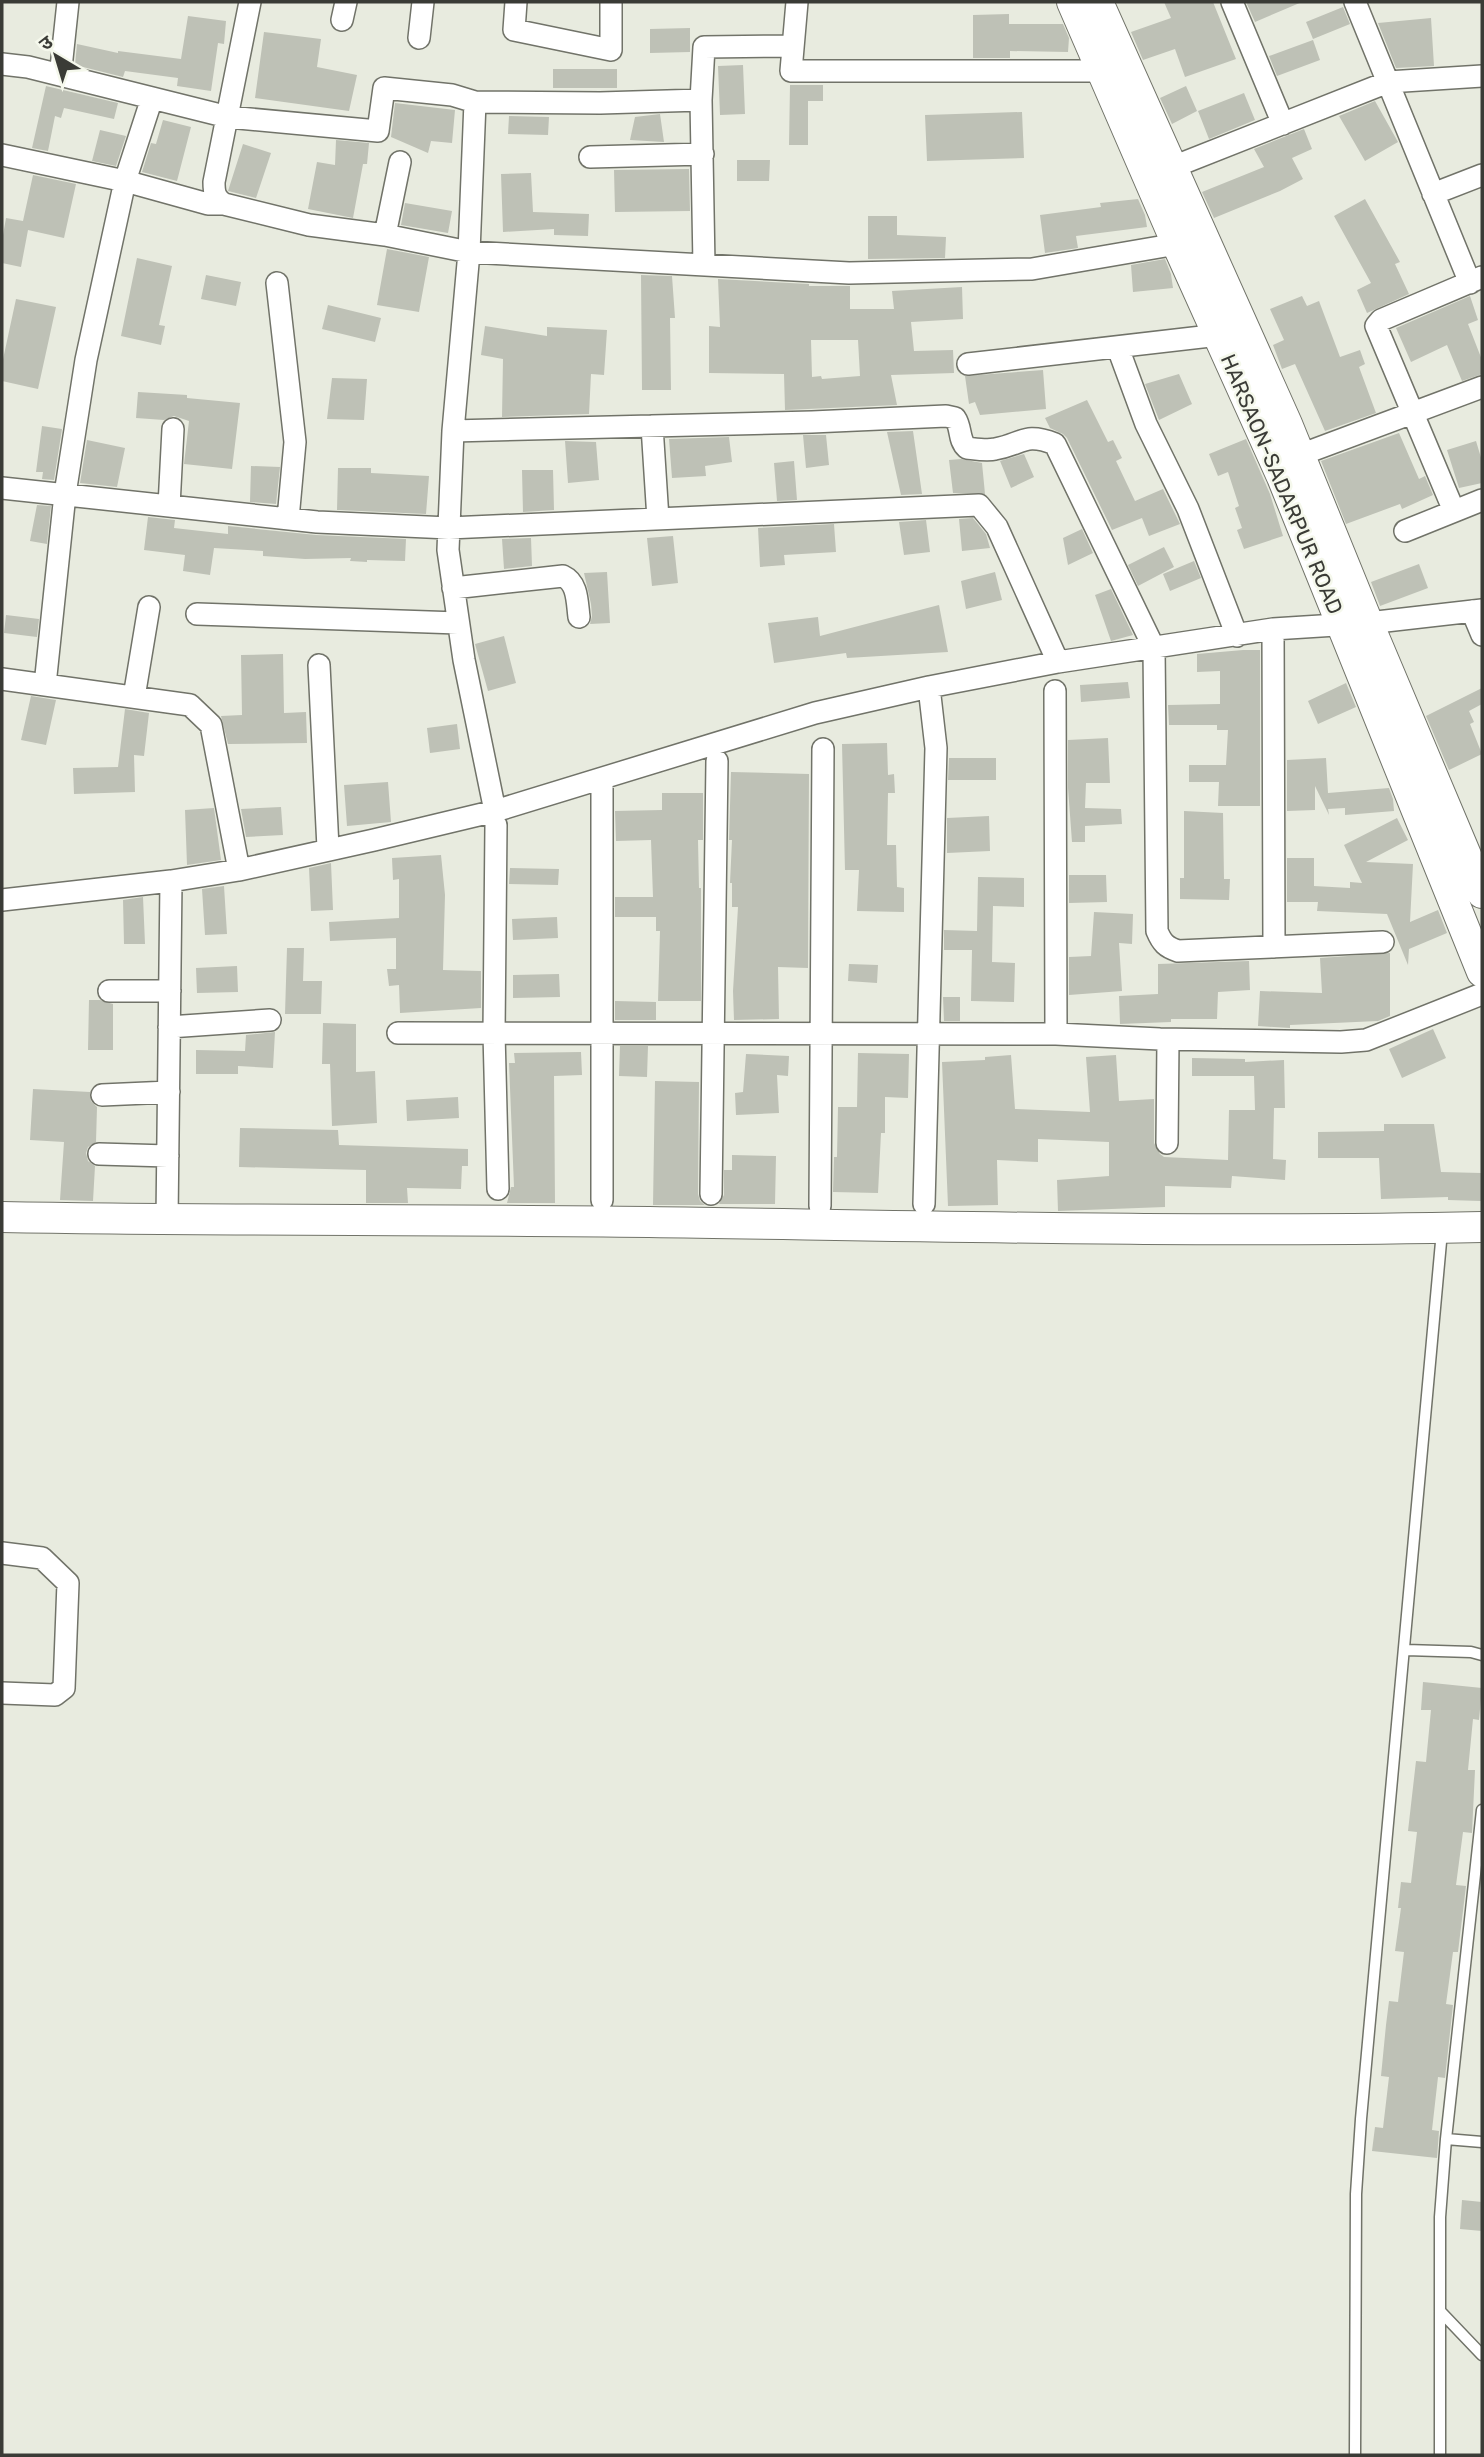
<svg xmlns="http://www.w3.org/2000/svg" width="1484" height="2457" viewBox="0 0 1484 2457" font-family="Rubik,'Noto Sans Devanagari',sans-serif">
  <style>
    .building { fill: #bec1b6; fill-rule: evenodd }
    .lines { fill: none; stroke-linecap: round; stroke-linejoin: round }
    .lane-casing { stroke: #717369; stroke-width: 13 }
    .street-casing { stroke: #717369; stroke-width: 24 }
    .secondary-casing { stroke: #717369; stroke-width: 32 }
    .lane { stroke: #fff; stroke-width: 10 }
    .street { stroke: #fff; stroke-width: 21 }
    .secondary { stroke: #fff; stroke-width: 30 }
    .labels { text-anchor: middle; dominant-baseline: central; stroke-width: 5; stroke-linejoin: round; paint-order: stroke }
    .street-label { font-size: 21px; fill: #3a3b36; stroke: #f5f8ec }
  </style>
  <rect width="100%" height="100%" fill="#e8ebdf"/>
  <path class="building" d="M1164,2H1213L1236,59L1185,77L1175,49L1143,60L1131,32L1171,18Z
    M1246,2H1302L1255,22Z
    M1343,7L1350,24L1313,39L1306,22Z
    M1009,14V24H1063L1069,38L1068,52L1010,51V58H973V15Z
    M188,16L226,21L224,44L218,43L211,91L177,86L178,78L125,71L123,77L75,65L77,44L118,53V51L181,59Z
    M1431,18L1434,66L1396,68L1378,23Z
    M690,28V52L650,53V29Z
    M264,32L321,39L317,67L357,75L349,111L255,98Z
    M1313,40L1320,60L1277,76L1269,56Z
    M743,65L745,114L720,115L718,66Z
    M553,69H617V88H553Z
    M790,85H823V101H808V145H789Z
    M46,86L118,103L114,119L64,108L61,118L55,116L48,151L32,148Z
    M1186,86L1197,111L1172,124L1160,98Z
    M1244,93L1255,120L1209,139L1198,111Z
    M1375,101L1398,142L1365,161L1339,116Z
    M395,103L455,110L452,143L431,141L428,153L391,137Z
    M1022,112L1024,158L927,161L925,115Z
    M660,114L664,142L630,140L635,117Z
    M509,116L549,117L548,135L508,134Z
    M163,120L191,127L177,181L142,172L151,143L156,144Z
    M1304,129L1312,149L1292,158L1303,179L1280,191L1214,218L1202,192L1264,167L1254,149Z
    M100,130L126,136L116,166L92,161Z
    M336,140L369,143L367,164H363L353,218L308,209L317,162L335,165Z
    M243,144L271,153L256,198L228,191Z
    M737,160H770L769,181H737Z
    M689,169L690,211L615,212L614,170Z
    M531,173L533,212L589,214L588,236L554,235V229L503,232L501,174Z
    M33,175L76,184L64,238L28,230L21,267L2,263V241L6,218L23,221Z
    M1138,199L1145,215L1147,227L1076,236L1078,248L1045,253L1040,215L1101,207L1100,203Z
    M1365,199L1400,262L1395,264L1409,294L1367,313L1357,290L1371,283L1334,216Z
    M405,203L452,211L448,233L401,225Z
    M868,216H897V235L946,237L945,258L868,259Z
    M387,249L429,257L419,312L377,305Z
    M137,258L172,266L159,325L165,326L161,345L121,336Z
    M1165,259L1171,274L1173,288L1133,292L1131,265Z
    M206,275L241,282L236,306L201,299Z
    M641,275L672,276L675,318H670L671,390H642Z
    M718,279L809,284V286H850V309H894L892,291L962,287L963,319L911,322L914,351L953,350L954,373L891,375L897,405L785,410L784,374L709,373V326L720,327ZM811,340H858L860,376L822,379L821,376L812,377Z
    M1302,296L1307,306L1319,301L1340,357L1360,350L1365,364L1359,367L1376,413L1325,431L1295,364L1282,369L1273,345L1284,340L1270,309Z
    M1470,296L1478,320L1468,324L1482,360V374L1462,381L1447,345L1411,362L1396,328Z
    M16,299L56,307L38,389L2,381V364Z
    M328,305L381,318L375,342L322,329Z
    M485,326L547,336V327L607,330L604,375L591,374L589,414L502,417L503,359L481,355Z
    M1043,370L1046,409L980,415L975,402L969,404L965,376Z
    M1179,374L1192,404L1159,420L1145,384Z
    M332,378L367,379L364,420L327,419Z
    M138,392L187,395V398L240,403L232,469L184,464L189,421L174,416L164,420L136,418Z
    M1087,400L1108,442L1113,440L1122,458L1116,461L1135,501L1163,489L1180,524L1149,536L1142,518L1112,530L1067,438L1063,434L1050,428L1045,418Z
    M42,426L62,429L54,480L42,479L43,472H36Z
    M913,431L922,494L901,495L887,432Z
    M1399,433L1419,479L1425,476L1433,495L1402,509L1400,504L1346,524L1321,461Z
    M803,435H826L829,465L806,468Z
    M729,437L732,462L705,466L706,476L672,478L669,439Z
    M1246,439L1270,494L1283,536L1244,549L1237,530L1242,528L1235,508L1239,506L1228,472L1218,476L1209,454Z
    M87,440L125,448L117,487L80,483Z
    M565,441L596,442L599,480L568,483Z
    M1476,441L1482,461V483L1459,488L1447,450Z
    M1024,454L1034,477L1011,488L1000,461Z
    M961,459L982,463L985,494L953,493L949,460Z
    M794,461L797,500L777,501L774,463Z
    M251,466L280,467L276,504L250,502Z
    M338,468H371V473L429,476L426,514L337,510Z
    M522,470H553L554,510L523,512Z
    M37,505L51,506L47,544L30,541Z
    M148,517L175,520L174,528L228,534V526L316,535L406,539L405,561L367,560V562L350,561L351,558L305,559L263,556V551L214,548L210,575L183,571L185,555L144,550Z
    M973,518L986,534L990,548L962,551L959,519Z
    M926,520L930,552L904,555L899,522Z
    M834,524L836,552L784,555L785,565L760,567L758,528Z
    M1082,529L1093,553L1068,565L1063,538Z
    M673,536L678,583L652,586L647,538Z
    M531,538L532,566L504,569L502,539Z
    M1164,547L1174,567L1138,586L1128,565Z
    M1194,561L1201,578L1170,591L1163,574Z
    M1419,564L1428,588L1380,606L1371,582Z
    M607,572L610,623L590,624L592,616L591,604L584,573Z
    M995,572L1002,600L966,609L961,581Z
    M1111,589L1133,635L1111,641L1095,595Z
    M939,605L948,652L847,658L846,653L774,663L768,623L818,617L820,636Z
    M6,615L39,619L37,637L4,633Z
    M504,636L516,683L488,691L475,644Z
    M1243,650H1260V806H1218L1219,782H1189V765H1226L1228,730H1217V725H1169L1168,705L1220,704V671L1197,672V654Z
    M283,654L284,713L306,712L307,743L228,744L221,716L242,715L241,655Z
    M1128,682L1130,698L1081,702L1080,685Z
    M1346,683L1356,707L1318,724L1308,701Z
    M1482,688V704L1469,711L1474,722L1470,724L1482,754L1449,770L1426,716Z
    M31,696L56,700L46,745L21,740Z
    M125,709L149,713L144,756L134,755L135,792L74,794L73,768L118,767Z
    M457,724L460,749L430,753L427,728Z
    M1108,738L1110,783H1086L1085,808L1121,809L1122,824L1085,826V842H1072L1068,788V740Z
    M887,743L888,775L894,774L895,793H888L887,845H896L897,887L904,888V912L857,911L859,870H845L842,744Z
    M949,758H996V780H948Z
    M1326,758L1328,793L1389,788L1393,799L1394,811L1345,815V808L1328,809L1329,815L1315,786V810L1287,811V760Z
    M731,772L809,774L808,968L778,967L779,1019L734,1020L733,991L738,907H732V883H730L732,840H729Z
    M388,782L391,822L347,826L344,785Z
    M662,793H703V840H698L699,888H701V1001H658L660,931H656V917H615V897H653L651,840L616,841L615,811L662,810Z
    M281,807L283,835L246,837L241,809Z
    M214,808L221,860L187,865L185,810Z
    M1184,811L1223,813L1224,879H1230L1229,900L1180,899V878H1184Z
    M989,816L990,851L947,853V818Z
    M1397,818L1408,840L1366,862L1413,864L1410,922L1438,910L1447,933L1409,949L1408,965L1387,914L1317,911L1318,902H1287V858H1314V886L1350,888V882L1362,883L1344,845Z
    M441,855L445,895L443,970L481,971V1008L400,1013L399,985L389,986L387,969H396V938L330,941L329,922L399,918V879L393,880L392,858Z
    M331,863L333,910L311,911L309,868Z
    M510,868L559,869L558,885L509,884Z
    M1069,875H1106L1107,902L1069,903Z
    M978,877L1024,878V907L993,906L992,962L1015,963L1014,1002L971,1001L972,950H944V930L977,931Z
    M224,886L227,934L205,935L202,889Z
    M143,897L145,944H124L123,900Z
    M1094,912L1133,914L1132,944L1119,943L1122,991L1069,995V957L1091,956Z
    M557,917L558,938L513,940L512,919Z
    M287,948H304L303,981H322L321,1014H285Z
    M1390,953V1016L1378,1021L1290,1025V1028L1258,1026L1260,991L1322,993L1320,958Z
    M1249,961L1250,990L1218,992L1217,1019H1171V1022L1120,1024L1119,996L1158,994V964Z
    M849,964L878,965L877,983L848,981Z
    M237,966L238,992L197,993L196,968Z
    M559,974L560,997L513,998V975Z
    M943,997H960V1021H944Z
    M89,1000H100L113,1004V1050H88Z
    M615,1001L656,1002V1020H615Z
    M323,1023L356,1024V1072L375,1071L377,1123L332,1126L330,1064H322Z
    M1433,1029L1446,1058L1402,1078L1389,1049Z
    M275,1032L273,1068L238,1066V1074H196V1050L245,1051L246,1035Z
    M620,1046H648L647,1077L619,1076Z
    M581,1052L582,1075L554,1076L555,1203H507L511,1187H514L509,1063H515L514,1053Z
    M858,1053L909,1054L908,1098L885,1097V1133H881L878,1193L833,1192L834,1157H837L838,1107H857Z
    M746,1054L789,1056L788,1076L777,1075L779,1113L736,1115L735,1093L743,1092Z
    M1011,1055L1015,1109L1090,1112L1086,1057L1116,1055L1119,1101L1154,1099V1143L1160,1154L1164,1157L1228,1160L1229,1110H1255L1254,1076H1192V1058L1245,1059V1062L1284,1060L1285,1108H1274L1273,1159L1286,1160L1285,1180L1232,1176L1231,1188L1165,1186V1207L1058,1211L1057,1180L1109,1176V1142L1038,1139V1162L997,1160L998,1205L948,1206L942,1062L985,1060V1057Z
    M655,1081L699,1082L698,1194L700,1201L705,1205H653Z
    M33,1089L90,1092L91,1101L97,1107L96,1142L88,1147L86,1153L88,1161L95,1166L93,1201L60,1200L64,1142L30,1140Z
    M458,1097L459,1118L407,1121L406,1100Z
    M1384,1124H1434L1441,1172L1481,1173V1201L1448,1200V1197L1381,1199L1379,1158H1318V1132L1384,1131Z
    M240,1128L338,1130L339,1145L468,1149V1166H462L461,1189L407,1188L408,1203H366V1170L239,1167Z
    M732,1155L776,1156L775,1204H719L724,1195V1170H732Z
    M1423,1682L1482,1688L1479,1720L1473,1719L1468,1770H1475L1472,1833L1463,1832L1456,1885L1466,1886L1458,1952H1453L1446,2004L1453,2005L1445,2078L1438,2077L1432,2130L1439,2131L1437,2158L1372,2151L1375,2127L1383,2128L1389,2077L1381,2076L1386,2025L1389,2001L1398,2002L1404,1952L1395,1951L1401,1908H1398L1401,1882L1411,1883L1417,1832L1408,1831L1416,1761L1426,1762L1431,1710H1421Z
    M1462,2200L1482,2202V2231L1460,2229Z"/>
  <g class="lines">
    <g class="lane-casing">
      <path id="lane" d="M1406,1650L1471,1652L1482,1655
        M1446,2139L1482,2142
        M1440,2311L1482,2355
        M1355,2455L1356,2194L1361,2119L1442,1231
        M1440,2455V2217L1446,2139L1482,1810"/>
    </g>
    <g class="street-casing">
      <path id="street" d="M250,2L214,182C214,193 215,198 224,204L309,225L385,235L469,252L849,273L1032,269L1177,244
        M516,2L514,30L611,50V2
        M797,2L791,71H1101
        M1232,2L1283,124
        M1355,2L1470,283
        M342,20L346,2
        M419,38L423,2
        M2,64L28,67L228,117L378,131L384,88L452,95L475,102L600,103L701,100
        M61,68L68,2
        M475,102L469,252L453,431L448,550L464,660L495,811
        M2,155L125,181L208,204H224
        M590,157L703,154
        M1173,167L1388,82L1482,76
        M1433,194L1482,175
        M385,235L400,162
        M704,265L701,100L704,47L793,46
        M277,283L295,442L288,519
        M1118,348L1146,424L1188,509L1237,636
        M968,364L1219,335
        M652,426L658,519
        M453,431L812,422L946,416L955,418C962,428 958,440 967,448C976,449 987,451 995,449C1023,444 1024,432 1055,444L1154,648L1157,931C1162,943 1166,947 1178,951L1383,942
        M1300,455L1482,387
        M2,488L317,522L449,528L979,505L997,527L1058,662
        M169,506L173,429
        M1454,511L1376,326L1381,320L1482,277
        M1405,531L1482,500
        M453,588L563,576C578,583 577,602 579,617
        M1472,611L1482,635
        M197,614L458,623
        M1273,629L1274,947
        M319,665L328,848
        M2,679L190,705L211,725L239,870
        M45,685L65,494L86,360L125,181L152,98
        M1055,691L1056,1034
        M134,697L149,607
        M496,825L494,1033L498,1189
        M2,900L171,881L239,870L374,840L495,811L815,713L929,687L1058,662L1273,629L1368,623L1482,610
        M109,991H170
        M169,1027L270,1020
        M398,1033L1056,1034L1160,1039L1341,1042L1366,1040L1482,994
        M102,1095L169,1092
        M1167,1143L1168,1040
        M99,1154L168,1156
        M711,1194L717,761
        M602,1200V779
        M924,1204L936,748L929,687
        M820,1206L823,749
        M167,1220L171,881
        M2,1553L42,1558L68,1583L64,1688L55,1695L2,1693"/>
    </g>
    <g class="secondary-casing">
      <path id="secondary" d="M1072,2L1177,244L1282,477L1482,972
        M1098,2L1287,424L1368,623L1482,893
        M2,1217C217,1221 433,1219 649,1222C927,1226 1205,1233 1482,1227"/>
    </g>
    <use href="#lane" class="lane"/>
    <use href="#street" class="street"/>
    <use href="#secondary" class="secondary"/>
  </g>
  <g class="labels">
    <g class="street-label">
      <text transform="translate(1282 484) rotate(67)">HARSAON-SADARPUR ROAD</text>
    </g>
  </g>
  <rect width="1484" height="2457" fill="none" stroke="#3a3b36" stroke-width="7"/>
  <g transform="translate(56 56) rotate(322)" stroke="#f5f8ec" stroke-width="5" paint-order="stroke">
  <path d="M0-5L12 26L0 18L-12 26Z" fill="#3a3b36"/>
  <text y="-10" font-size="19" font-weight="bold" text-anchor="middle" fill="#3a3b36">उ</text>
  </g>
</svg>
